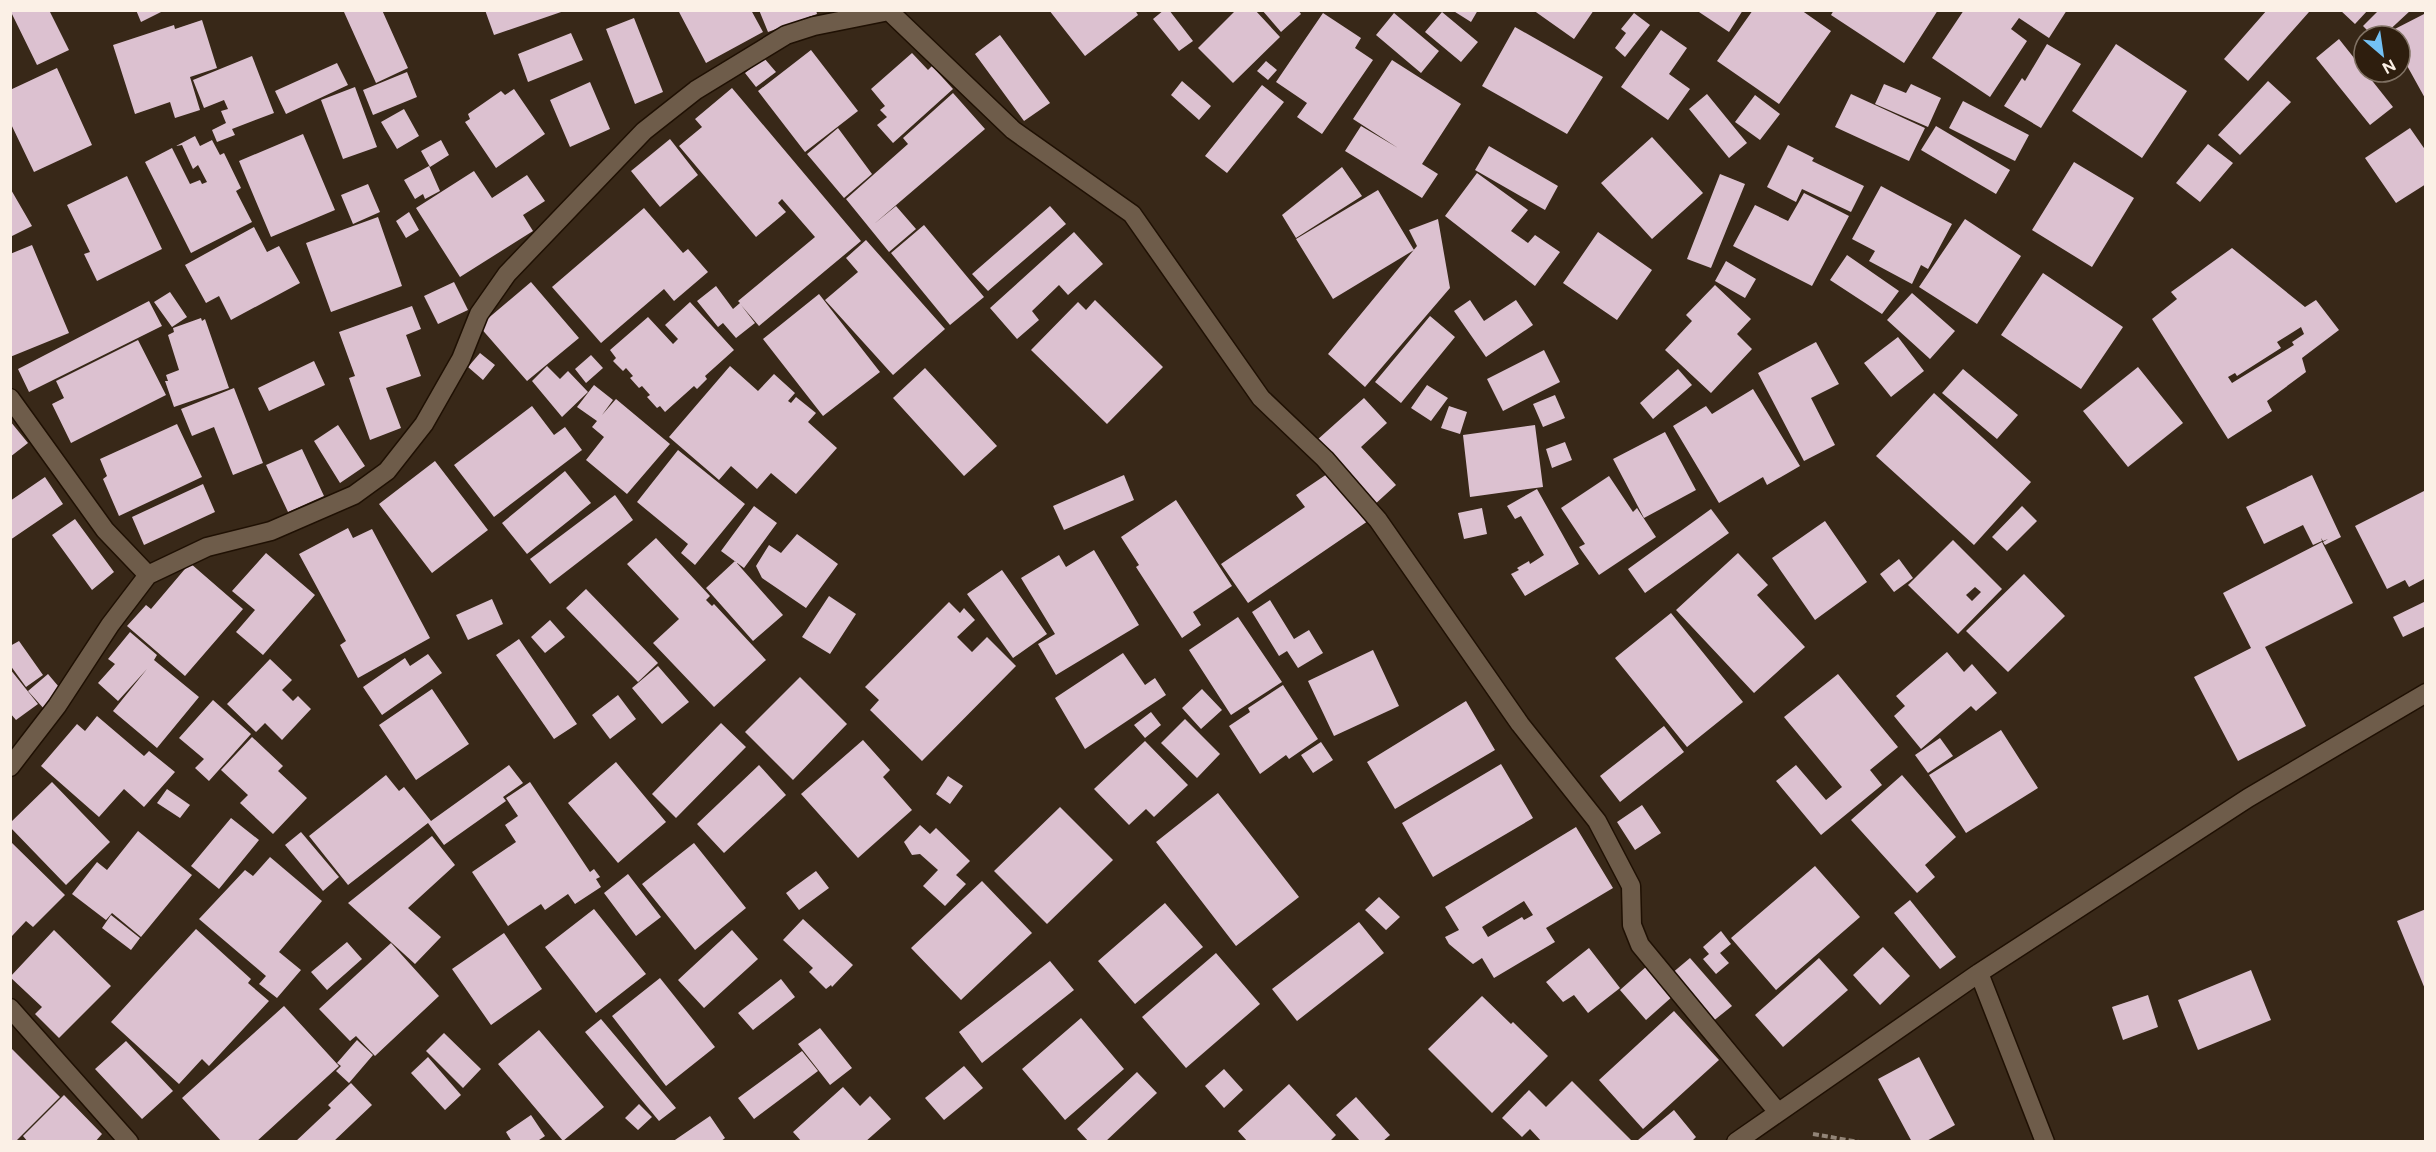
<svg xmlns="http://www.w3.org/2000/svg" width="2436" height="1152" viewBox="0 0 2436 1152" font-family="Figtree,sans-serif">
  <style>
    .building { fill: #dcc1d0; fill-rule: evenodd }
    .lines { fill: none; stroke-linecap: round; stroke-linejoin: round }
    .minor-casing { stroke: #1f1003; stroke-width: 21 }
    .path { stroke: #928477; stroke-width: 4; stroke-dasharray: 6 3; stroke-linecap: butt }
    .minor { stroke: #6e5c4a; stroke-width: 18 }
  </style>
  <rect width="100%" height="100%" fill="#382818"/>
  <path class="building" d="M10,10H49L69,50L37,65Z
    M136,10H165L141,22Z
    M347,10H382L408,68L376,83L344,12Z
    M485,10H564V11L494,35Z
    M678,10H751L763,32L706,63Z
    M759,10H816L817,14L768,32Z
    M1049,10H1135L1138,15L1085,56Z
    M1164,10H1169L1193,41L1179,51L1153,19Z
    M1236,10H1255L1280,37L1233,83L1198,48Z
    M1262,10H1298L1301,14L1281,32Z
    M1452,10H1478L1471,22Z
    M1533,10H1594L1574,39Z
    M1696,10H1743L1729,32Z
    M1753,10H1801L1831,31L1779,104L1717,61Z
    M1834,10H1938L1904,63L1831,15Z
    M1964,10H2067L2049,38L2019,18L2011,29L2027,41L1990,97L1932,58Z
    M2267,10L2309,12L2248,81L2224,59Z
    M2340,10H2368L2355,24Z
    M2379,10H2411L2383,36H2373L2363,26Z
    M1442,12L1478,42L1461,62L1425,32Z
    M1323,13L1361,38L1355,48L1373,60L1322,134L1297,117L1307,103L1276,82Z
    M1394,13L1439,51L1421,73L1376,35Z
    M1634,13L1650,25L1625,57L1615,48L1626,33L1621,29Z
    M2426,13V100L2400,53V36H2391L2389,32Z
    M634,18L663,92L635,104L606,29Z
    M202,20L217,68L190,77L200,110L175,118L170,102L135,114L113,45L174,25L175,29Z
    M1515,27L1603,77L1567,134L1482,86Z
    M1661,30L1687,48L1669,74L1690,89L1668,120L1621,87Z
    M571,33L583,60L528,82L518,54Z
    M1000,35L1050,103L1024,121L975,54Z
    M2339,39L2393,107L2370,125L2316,58Z
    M2047,44L2081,64L2041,128L2004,106L2022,78L2025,81Z
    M2116,44L2187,91L2142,158L2072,111Z
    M811,50L858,111L805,152L758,91Z
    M912,53L928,70L932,66L953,89L893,143L877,125L887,117L880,110L885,106L871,89Z
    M252,56L274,113L232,129L235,135L217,142L212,130L226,123L221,111L228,109L224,100L204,108L193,80Z
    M764,58L776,72L756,87L745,73Z
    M1392,60L1461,104L1422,164L1438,174L1422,198L1345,151L1361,126L1398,148L1353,119Z
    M1266,61L1277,70L1268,80L1257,71Z
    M337,63L348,85L286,114L275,91Z
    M57,68L92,145L34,172L10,122V90Z
    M407,72L417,97L373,115L363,90Z
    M1182,81L1211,106L1199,120L1171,95Z
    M2268,81L2291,102L2240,155L2218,135Z
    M590,82L610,129L570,147L550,100Z
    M1884,84L1906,93L1911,84L1941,98L1928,127L1875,104Z
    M1262,85L1284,102L1227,173L1205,156Z
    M355,87L377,147L343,159L321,100Z
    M732,88L861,241L759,326L741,305L755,323L736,338L723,323L718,327L697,301L716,286L733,309L740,303L738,301L815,237L782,199L778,203L786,212L756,237L679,146L702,127L695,119Z
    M514,89L545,134L496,168L465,122L470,119L468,114L501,91L505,95Z
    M953,93L985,129L874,224L896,206L916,229L889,252L846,199L908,144L903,138Z
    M1707,94L1747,143L1729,158L1689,109Z
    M1851,94L1925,128L1909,161L1835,127Z
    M1755,95L1780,114L1760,140L1735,122Z
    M1963,101L2029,135L2015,161L1949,128Z
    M404,109L419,136L397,149L381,122Z
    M1936,126L2010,170L1996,194L1921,150Z
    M838,128L872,174L844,198L807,154Z
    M2410,128L2426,151V184L2396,203L2365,158Z
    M303,134L335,210L271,237L239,161Z
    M195,136L200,146L212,140L220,155L224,153L241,188L236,191L252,222L191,253L145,162L172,148L190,184L200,180L202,184L207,182L198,165L193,169L182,145L176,146Z
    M1652,137L1703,193L1652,239L1601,183Z
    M670,139L698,175L660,207L631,171Z
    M441,140L449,155L430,167L421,151Z
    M2208,144L2233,163L2200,202L2176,183Z
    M1788,145L1814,158L1812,161L1864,186L1851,212L1802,189L1796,202L1767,187Z
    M1489,146L1558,186L1545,210L1475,170Z
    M2074,162L2134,198L2092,267L2032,230Z
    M429,166L440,191L425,199L423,194L415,199L404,180Z
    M1342,167L1362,196L1296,238L1282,215Z
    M474,171L492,198L527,175L545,201L523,215L533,231L460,277L416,208Z
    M1477,173L1528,210L1511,231L1528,243L1535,235L1560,252L1535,286L1445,216Z
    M1720,174L1745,184L1711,268L1687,259Z
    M127,176L162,249L97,281L84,254L90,252L67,205Z
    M368,184L380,212L353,224L341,195Z
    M1881,186L1952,224L1928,269L1921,265L1912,284L1869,261L1875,251L1852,239Z
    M10,188L32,226L10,237Z
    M1378,190L1414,250L1333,299L1296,239Z
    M1804,193L1849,216L1812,286L1733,246L1755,205L1788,221Z
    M1050,206L1066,224L988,291L972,274Z
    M644,208L683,253L688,249L708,272L674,301L664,289L601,343L552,287Z
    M409,212L419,230L406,238L396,221Z
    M378,217L402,286L331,312L306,243Z
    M1438,219L1450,288L1365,387L1328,354L1417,246L1409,230Z
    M1965,219L2021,256L1977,324L1919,287Z
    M924,225L984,297L950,325L891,253Z
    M254,227L267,252L279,246L300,283L231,320L219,296L206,303L185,265Z
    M1074,232L1103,264L1068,295L1059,285L1032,311L1039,320L1017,339L990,308Z
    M1598,232L1652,270L1617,320L1563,283Z
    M866,240L945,329L893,375L825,300L858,272L846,258Z
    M32,245L69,333L10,357V254Z
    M2232,248L2305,307L2316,300L2339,330L2302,358L2306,372L2267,401L2272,411L2228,439L2152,319L2177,299L2171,292ZM2301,327L2304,334L2292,342L2294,345L2232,383L2228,377L2235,373L2237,376L2281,348L2277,342Z
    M1847,255L1899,291L1882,314L1830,280Z
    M1726,261L1756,279L1745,298L1715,281Z
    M2043,273L2123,327L2081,389L2001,335Z
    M454,282L468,310L438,324L424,296Z
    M531,282L579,338L527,381L479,326Z
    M1715,285L1751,319L1737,334L1752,349L1711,393L1665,350L1692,321L1686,315Z
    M170,292L187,317L172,327L154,302Z
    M1912,293L1955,331L1930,359L1887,320Z
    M819,294L880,372L823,416L763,339Z
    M1095,300L1163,367L1107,424L1031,350L1078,302L1086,310Z
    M1470,300L1484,321L1516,300L1533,325L1486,357L1454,311Z
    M149,301L162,326L29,392L18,369Z
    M690,302L734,350L705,376L707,379L697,389L694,386L665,412L660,406L657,408L647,397L650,395L642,386L639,388L630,378L633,376L626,368L623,371L613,361L616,358L610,350L648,317L673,344L678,339L665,325Z
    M412,306L421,329L406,335L421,376L386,388L401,428L370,440L349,378L355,376L339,332Z
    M1430,316L1455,337L1401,403L1375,382Z
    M201,318L202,321L205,319L229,388L174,407L165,381H168L166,375L179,370L168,335L174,332L173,328Z
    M1898,337L1924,371L1891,397L1864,363Z
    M138,340L166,395L71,443L52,404L64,398L56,381Z
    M1816,342L1839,384L1811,398L1835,445L1804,461L1758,373Z
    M1544,350L1560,382L1503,411L1487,379Z
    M480,353L495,365L483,380L468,367Z
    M591,355L603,368L586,383L575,369Z
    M314,361L325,385L269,411L258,388Z
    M547,366L560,379L568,371L588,392L562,417L532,381Z
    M730,366L758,391L774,374L795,393L788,401L791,403L796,397L816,413L808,422L837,448L796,494L771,473L757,489L731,466L719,480L669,437Z
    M2138,367L2183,423L2128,467L2083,411Z
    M925,368L997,446L964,476L893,398Z
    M1678,369L1692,385L1653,419L1640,403Z
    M1963,369L2018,415L1997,439L1942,393Z
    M594,385L613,400L602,415L616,399L670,444L627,494L586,460L604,437L592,427L597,421L577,407Z
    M1427,385L1448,398L1431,421L1411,408Z
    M234,388L263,463L233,475L214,427L192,436L181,409Z
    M1753,389L1800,466L1767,485L1763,477L1719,503L1673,426L1706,406L1712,414Z
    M1934,393L2031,482L1974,545L1876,456Z
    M1555,395L1565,418L1543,427L1533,404Z
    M1364,398L1387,423L1361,447L1396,485L1373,506L1317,440Z
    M532,406L554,435L565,427L582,450L494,517L454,465Z
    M1449,406L1467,412L1460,434L1441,428Z
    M10,421L28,443L10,457Z
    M177,424L202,477L119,516L103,479L107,476L100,459Z
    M338,425L365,466L340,483L314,441Z
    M1535,425L1543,487L1470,497L1463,435Z
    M1665,432L1696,490L1644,518L1613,459Z
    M1565,442L1572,460L1552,468L1546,449Z
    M302,449L324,496L288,512L266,465Z
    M678,450L745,504L695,565L681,553L688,544L637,502Z
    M435,461L488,530L432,573L379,504Z
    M1333,470L1368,521L1248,603L1221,564L1305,507L1296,495Z
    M565,471L591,503L527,554L502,523Z
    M1124,475L1134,500L1064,530L1053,506Z
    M2312,475L2341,537L2325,545L2323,542L2328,539L2323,541L2321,538L2322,541L2313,545L2303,525L2264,544L2246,507Z
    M1609,476L1633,512L1637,508L1656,537L1599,575L1579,547L1585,544L1561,508Z
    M45,477L63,504L10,540V501Z
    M203,484L215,512L144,545L132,517Z
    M1537,489L1579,564L1525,596L1511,574L1519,570L1517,568L1529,561L1530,564L1544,555L1521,516L1515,519L1507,506Z
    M2426,490V578L2409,587L2405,580L2387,589L2355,526Z
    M615,495L633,520L550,584L530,559Z
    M1176,500L1232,586L1193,612L1201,625L1182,638L1136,567L1139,565L1121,537Z
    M754,506L777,523L744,568L721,551Z
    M2022,506L2037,521L2007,551L1992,537Z
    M1482,508L1487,534L1464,539L1458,513Z
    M1711,509L1729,533L1645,593L1628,569Z
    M75,519L114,572L92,590L52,535Z
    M1825,521L1867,582L1815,620L1772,558Z
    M348,528L353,538L372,529L430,638L358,678L340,645L346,641L299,554Z
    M797,534L838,564L806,608L762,578L756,566L769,545L781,553Z
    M656,538L710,596L706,600L712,606L714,604L766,660L714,707L653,643L679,619L627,564Z
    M1953,540L2002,589L1958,634L1908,585ZM1975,587L1981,592L1972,601L1966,595Z
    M2322,542L2353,603L2265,647L2306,726L2238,761L2194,677L2251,648L2223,593Z
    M1094,550L1139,625L1056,675L1038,644L1055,634L1021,578L1059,555L1066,567Z
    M266,553L315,595L263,655L236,632L255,610L232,591Z
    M1738,553L1768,585L1757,595L1805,647L1754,693L1676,610Z
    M1899,559L1913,578L1894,592L1880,574Z
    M735,561L783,615L753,641L706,588Z
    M190,563L243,609L185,676L127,626L146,605L151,609Z
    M1002,570L1047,634L1013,658L967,594Z
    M2024,574L2065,616L2008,672L1966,631Z
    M586,589L658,663L638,682L566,608Z
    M829,596L856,614L830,654L802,637Z
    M492,599L503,624L468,640L456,615Z
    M1270,600L1294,639L1309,630L1323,653L1298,668L1287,651L1279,656L1252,612Z
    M2426,601V626L2403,637L2393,617Z
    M949,602L960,613L964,608L975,620L957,637L972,652L987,637L1016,666L922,761L870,710L879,700L865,687Z
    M1671,613L1743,702L1687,747L1615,658Z
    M1238,617L1282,682L1231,715L1189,650Z
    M550,620L565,637L545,653L531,637Z
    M130,632L157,655L154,660L199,697L157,748L113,711L147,669L118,701L98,683L115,664L108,659Z
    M519,639L577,724L554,739L496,655Z
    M19,641L43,675L26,687L10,665V646Z
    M1373,650L1399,706L1334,736L1308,681Z
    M1947,652L1964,672L1972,664L1997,693L1976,711L1971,706L1921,749L1894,716L1905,706L1896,696Z
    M1123,653L1145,685L1155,678L1166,695L1085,749L1055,698Z
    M428,654L442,673L382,715L363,687L405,658L410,666Z
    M270,659L292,680L282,690L293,701L298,696L311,709L282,740L265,723L256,732L227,704Z
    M658,666L689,702L662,724L632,688Z
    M10,669L38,704L16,720L10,713Z
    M48,674L64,693L45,710L28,691Z
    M1838,674L1898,747L1870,770L1882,785L1821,835L1776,781L1796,765L1826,800L1842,787L1784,717Z
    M800,677L847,724L793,780L745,732Z
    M1283,685L1318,739L1289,759L1286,755L1260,774L1229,726L1250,712L1248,708Z
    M432,689L469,744L416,780L379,725Z
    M1202,689L1222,710L1201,729L1182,708Z
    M618,695L636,719L610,739L592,715Z
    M213,700L251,734L209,781L195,768L204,759L179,738Z
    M1466,701L1495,750L1395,809L1367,762Z
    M1151,712L1161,725L1145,738L1134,725Z
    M97,716L144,756L149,751L175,772L144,807L124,789L99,817L41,766L77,724L85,731Z
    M1185,719L1220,754L1197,778L1161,743Z
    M721,723L746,747L676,818L652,794Z
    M1664,726L1684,752L1620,802L1600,776Z
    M2001,730L2038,788L1966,833L1929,775Z
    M252,737L283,766L278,771L307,798L273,834L240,803L248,795L221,770Z
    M1940,738L1953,756L1928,773L1915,755Z
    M863,740L890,770L883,777L912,810L858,858L801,794Z
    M1145,741L1188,785L1154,817L1146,809L1129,825L1094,789Z
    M1321,742L1333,760L1313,773L1301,755Z
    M616,762L666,822L618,863L568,803Z
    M1501,764L1533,818L1433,877L1402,823Z
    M509,765L523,783L503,797L506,801L444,845L428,823L348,885L309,836L386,775L399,791L404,787L431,821Z
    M759,765L786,795L724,853L697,824Z
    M1902,775L1956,837L1925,865L1935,877L1917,893L1851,820Z
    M948,776L963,786L950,804L936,794Z
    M52,782L110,842L66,885L10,827V823Z
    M530,782L590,872L594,869L600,877L596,879L601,887L575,904L568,894L545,910L541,904L508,926L472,872L516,842L505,825L518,816L506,798Z
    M167,789L190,805L180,818L157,803Z
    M1218,793L1299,897L1236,946L1156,842Z
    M1642,805L1661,833L1635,850L1617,822Z
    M1060,807L1113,860L1047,924L994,871Z
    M231,818L259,840L219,889L191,866Z
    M920,825L930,834L936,828L970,861L956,875L966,884L945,906L923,886L938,870L920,854L912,855L904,842Z
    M1576,827L1613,888L1546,928L1555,942L1494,978L1482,958L1473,964L1449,944L1445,937L1459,930L1445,907ZM1524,901L1533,915L1524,920L1522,917L1488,937L1482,927Z
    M138,831L192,875L141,937L112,913L106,920L72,894L97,862L107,870Z
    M301,832L339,877L323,891L285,845Z
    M432,836L455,865L408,908L441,937L415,964L348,903Z
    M10,841L65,895L33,927L26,921L12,936Z
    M694,843L746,908L695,950L642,884Z
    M270,857L322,901L279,952L301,970L277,998L259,984L266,976L199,919L245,870L253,876Z
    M1815,866L1860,917L1776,990L1731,938Z
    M816,871L829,888L799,910L786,893Z
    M628,874L661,917L636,936L604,893Z
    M982,881L1032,933L961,1000L911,948Z
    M1379,897L1400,917L1386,930L1365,910Z
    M1910,900L1956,957L1940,969L1894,913Z
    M1165,903L1203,947L1135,1004L1098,961Z
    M594,909L646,974L596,1013L545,947Z
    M2426,909V989H2425L2397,921Z
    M111,915L140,938L131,950L102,928Z
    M803,919L853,965L832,987L831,985L826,989L809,972L813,968L783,940Z
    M1359,922L1384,953L1297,1021L1272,989Z
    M196,929L251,979L248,983L269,1001L209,1066L202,1059L179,1084L111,1022Z
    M54,930L111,986L59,1038L35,1014L42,1007L10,977Z
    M732,930L758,959L704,1008L678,980Z
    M1721,931L1731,944L1720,953L1729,963L1716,974L1703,959L1709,954L1703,947Z
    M504,933L542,989L491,1025L452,969Z
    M347,942L362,959L327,990L311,972Z
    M391,943L439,996L375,1056L356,1036L350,1041L319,1009Z
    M1883,947L1910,976L1880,1005L1853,975Z
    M1589,948L1620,988L1588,1013L1574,995L1563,1002L1546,982Z
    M1216,953L1260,1004L1186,1068L1142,1017Z
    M1690,958L1732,1006L1712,1022L1671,974Z
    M1819,958L1848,990L1783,1047L1755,1015Z
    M1050,961L1074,990L982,1063L959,1032Z
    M1647,966L1673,996L1646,1020L1620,990Z
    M2251,970L2271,1020L2198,1050L2178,1000Z
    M660,978L715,1047L666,1086L612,1016Z
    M781,979L795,997L753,1030L738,1013Z
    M2148,995L2158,1027L2123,1040L2112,1007Z
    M1482,996L1511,1024L1513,1022L1548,1056L1492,1113L1428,1049Z
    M284,1006L339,1066L256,1142H222L182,1098Z
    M1674,1011L1719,1060L1643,1129L1599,1080Z
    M1081,1018L1124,1069L1065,1120L1022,1069Z
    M601,1019L676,1108L659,1121L585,1032Z
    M820,1028L852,1068L830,1085L798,1044Z
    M539,1030L604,1107L563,1141L498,1064Z
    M444,1033L481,1069L463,1088L426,1051Z
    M357,1040L373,1055L349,1083L336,1071L341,1066L337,1063Z
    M126,1041L173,1091L142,1119L95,1069Z
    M12,1049L60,1097L15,1142H10Z
    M802,1051L818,1071L754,1119L738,1098Z
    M428,1057L461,1095L445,1110L411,1073Z
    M1919,1057L1955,1125L1925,1142H1912L1878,1079Z
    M964,1066L983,1088L944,1120L925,1098Z
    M1224,1069L1243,1090L1224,1108L1205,1086Z
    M1137,1072L1157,1093L1105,1142H1089L1077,1129Z
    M1572,1081L1633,1142H1542L1530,1129L1522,1137L1502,1118L1529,1090L1546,1107Z
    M351,1083L372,1105L333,1142H295L331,1108L328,1105Z
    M1289,1084L1336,1135L1329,1142H1248L1238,1131Z
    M843,1087L860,1106L870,1096L891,1119L865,1142H802L793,1132Z
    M64,1095L102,1134L95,1142H28L23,1136Z
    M1356,1097L1390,1135L1382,1142H1361L1336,1115Z
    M639,1104L652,1117L638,1130L625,1118Z
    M1674,1110L1696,1137L1691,1142H1640L1638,1140Z
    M531,1115L545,1136L536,1142H512L506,1132Z
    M710,1116L725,1138L720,1142H672Z"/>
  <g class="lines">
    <g class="minor-casing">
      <path id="minor" d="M890,12L1013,130L1132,214L1261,398L1325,459L1378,520L1520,724L1597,821L1631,886L1632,925L1640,945L1777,1111
        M10,398L105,530L148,575
        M10,767L57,706L110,625L148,575L207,547L271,531L354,495L387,471L424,424L461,359L479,314L507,274L644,131L696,90L786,35L814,26L894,10
        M1979,973L2045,1142
        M10,1008L129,1142
        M1736,1142L1979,973L2248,798L2426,693"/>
    </g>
    <path class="path" d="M1813,1134L1859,1142"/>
    <use href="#minor" class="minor"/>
  </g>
  <rect width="2436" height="1152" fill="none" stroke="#fbf0e6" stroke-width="24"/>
  <g transform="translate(2382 54) rotate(151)"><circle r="28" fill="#2e1e0e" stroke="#807264" stroke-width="1.5"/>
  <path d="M0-4.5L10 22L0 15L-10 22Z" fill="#73c1f5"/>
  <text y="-9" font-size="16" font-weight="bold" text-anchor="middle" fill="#fbf0e6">N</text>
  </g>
</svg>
